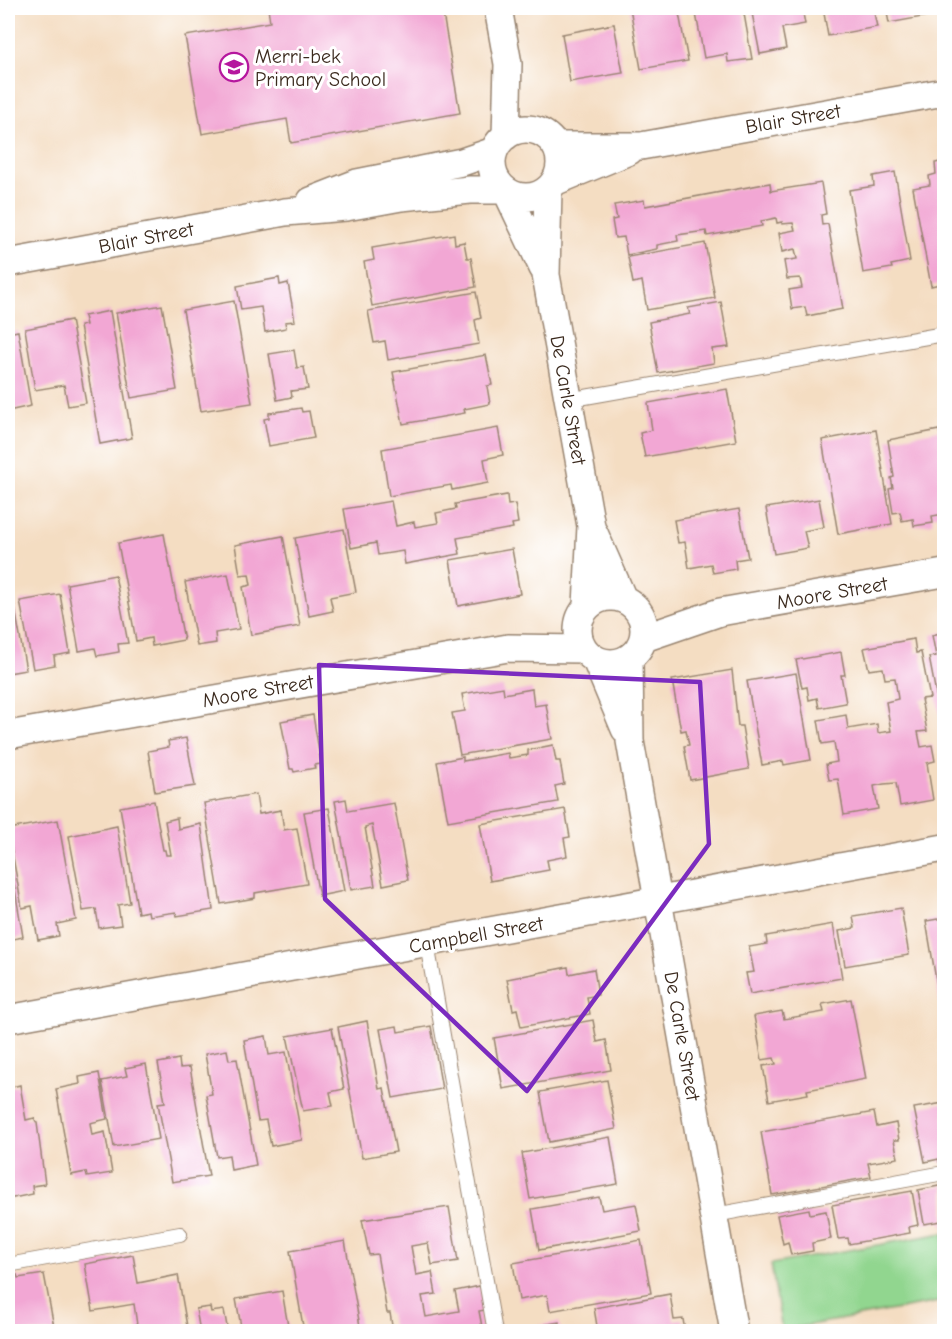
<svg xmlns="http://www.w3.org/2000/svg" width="952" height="1339" viewBox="0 0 952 1339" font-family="'Comic Neue',sans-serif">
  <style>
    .green { fill: #91d68f; stroke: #668056; stroke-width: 1.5 }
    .building { fill: #f2a7d4 }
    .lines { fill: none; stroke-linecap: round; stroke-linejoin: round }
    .service-casing { stroke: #988470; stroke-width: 16 }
    .minor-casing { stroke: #988470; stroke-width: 30 }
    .service { stroke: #fff; stroke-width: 14 }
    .minor { stroke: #fff; stroke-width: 27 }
    .marked { fill: none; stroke: #7b2cbf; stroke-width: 4.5; stroke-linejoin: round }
    .labels { text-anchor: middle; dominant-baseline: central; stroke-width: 6; stroke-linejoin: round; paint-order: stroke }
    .poi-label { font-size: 20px; fill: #3b2a1e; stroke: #fff; text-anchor: start }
    .street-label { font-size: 20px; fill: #3b2a1e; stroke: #fff }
  </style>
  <rect width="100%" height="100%" fill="#fff"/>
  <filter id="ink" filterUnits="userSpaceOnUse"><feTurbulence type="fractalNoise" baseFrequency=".0167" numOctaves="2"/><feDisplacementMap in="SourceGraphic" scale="12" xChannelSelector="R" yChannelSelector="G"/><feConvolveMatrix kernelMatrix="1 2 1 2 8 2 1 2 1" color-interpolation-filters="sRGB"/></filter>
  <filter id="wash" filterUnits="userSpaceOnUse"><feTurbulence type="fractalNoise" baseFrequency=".008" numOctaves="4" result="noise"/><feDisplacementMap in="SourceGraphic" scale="24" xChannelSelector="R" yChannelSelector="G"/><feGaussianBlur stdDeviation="1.35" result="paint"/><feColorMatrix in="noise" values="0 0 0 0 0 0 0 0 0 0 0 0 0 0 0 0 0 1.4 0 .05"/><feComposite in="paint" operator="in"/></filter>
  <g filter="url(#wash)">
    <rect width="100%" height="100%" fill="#f4ddc2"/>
    <path class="green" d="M944,1233V1301L782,1330L771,1264Z"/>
    <g id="blocks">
      <path class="building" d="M268,8H442L460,113L291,143L287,119L202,134L185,36L270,22Z
        M630,8H678L688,61L641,69Z
        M695,8H743L752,59L728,62L727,54L704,58Z
        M751,8H802L805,24L782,28L786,49L760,54Z
        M823,8H873L877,27L828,36Z
        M886,8H938L939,14L889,23Z
        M614,24L623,73L570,82L562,34Z
        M944,161V283L931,286L913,188L930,185L929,176L936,174L935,163Z
        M895,172L910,261L891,265L892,268L863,273L849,190L874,186L873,176Z
        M770,183L771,191L821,183L826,214L821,215L822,225L828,224L843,309L807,316L805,307L792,309L789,290L802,288L800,278L787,279L784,261L797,259L795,249L782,252L779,233L795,230L793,223L782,224V222L777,223L776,218L761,221L762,226L707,236L706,231L677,235L678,241L657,245V249L627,255L624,237L615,238L612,220L617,219L614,205L644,200L645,206Z
        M454,234L455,244L464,242L467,258H471L476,287L372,306L364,262L374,260L372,248Z
        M705,243L715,298L647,310L642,281L633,283L628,257Z
        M279,278L280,285L288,283L295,321L285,322L286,328L265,332L261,307L241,310L237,286Z
        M476,292L481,318L475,320L479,344L388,360L385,341L374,343L368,311Z
        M234,301L252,403L201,411L183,310Z
        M721,302L729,347L712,349L714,363L658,373L649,322L690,314L688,308Z
        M162,305L177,390L131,398L116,313Z
        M110,311L132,438L100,444L80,326L86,325L84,316Z
        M71,320L86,403L68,406L64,385L35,390L25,329Z
        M18,331L31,406L8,411V333Z
        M294,350L297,368L304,367L308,389L291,391L292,397L277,400L269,354Z
        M486,355L492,385L487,386L490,404L464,409L465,413L403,424L393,372Z
        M727,389L736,441L645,457L640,433L652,430L648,403Z
        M301,408L302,412L309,411L314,438L269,446L264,419L269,418V413Z
        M498,428L503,455L484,459L488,483L452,490L451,485L389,496L382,449Z
        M876,430L892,524L838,534L822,440Z
        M939,430L944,462V514L932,516L933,523L914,526L913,519L902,521L900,512L893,513L889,489L893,488L891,478L894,477L888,440Z
        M507,495L508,505L515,504L518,523L512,524L513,528L457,538L460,554L405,564L403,551L378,555L376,543L351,548L344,509L391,501L396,526L414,522L415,527L438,523L436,513L456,509L455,504Z
        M819,499L824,527L804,531L808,548L774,554L766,508Z
        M739,509L748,558L735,560L736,569L713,573L711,564L689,568L685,542L678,543L674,520Z
        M344,529L356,592L330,597L333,611L309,616L295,538Z
        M164,534L184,640L152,646L151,638L136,641L118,543Z
        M283,536L300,626L251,635L243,587L251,585L249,574L240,575L235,545Z
        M512,549L520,594L458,606L450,560Z
        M228,574L239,629L215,633L216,643L197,646L185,582Z
        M115,575L128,643L118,644L119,652L97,656L95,648L79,651L67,584Z
        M8,586H11L26,670L8,673Z
        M60,594L70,653L54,656L55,665L33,669L20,601Z
        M944,632V714L940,715L929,657L936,656L932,635Z
        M914,639L916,653L921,652L930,698L921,699L927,731L918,732L921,747L932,745L935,761L927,763L933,800L900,806L896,783L884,784L874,786L878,809L844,815L838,779L829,780L826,764L837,762L834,742L822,744L818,720L846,715L848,729L877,724L878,733L891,731L886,702L898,699L895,678L885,679L883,668L869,670L864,648Z
        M841,652L845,675H841L846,703L819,708L817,698L809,700L807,687L802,688L796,660Z
        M732,670L738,726H742L749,769L690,780L684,746L689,745L686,730L681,731L672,680Z
        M796,673L811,760L784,765L783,761L762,765L747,681Z
        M503,687L504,694L532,689L534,706L546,704L552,739L460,755L452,713L465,711L462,694Z
        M313,715L321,764L314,765L315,768L294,772L293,769H290L281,721Z
        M186,738L195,786L155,792L148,751L169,747L168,741Z
        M553,745L556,761H560L564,784L555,786L558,802L448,821L437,762L463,757V761L508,753L509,758L528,755V750Z
        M256,794L259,814L281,810L284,830L297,828L307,884L255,893V898L221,904L204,803Z
        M346,799L348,811L394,803L408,880L383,885L372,825L365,827L375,886L351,890L335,801Z
        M154,801L163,850H165L166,855H171L165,821L177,818L178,829L201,824L213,910L177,916L176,912L149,916L148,911L138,913L120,807Z
        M329,808L344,891L319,896L304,812Z
        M565,809L570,837L564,838L567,856L547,860L549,870L490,881L480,824Z
        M58,820L76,920L57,924L59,936L38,940L32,906L22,908L8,829Z
        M117,826L130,903L118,905L121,925L99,928L96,909L83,911L69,836Z
        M9,854L23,937L8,940V855Z
        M901,908L909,955L845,966L839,931L855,928L853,916Z
        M944,918V1021H943L926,921Z
        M833,924L842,978L750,994L746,973L754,972L749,947L767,944L766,936Z
        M568,967L569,974L594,969L598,995L587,997L590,1014L521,1027L517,1009L513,1010L507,979Z
        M851,999L866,1079L807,1090L808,1094L769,1101L763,1066L776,1064L774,1058L762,1060L754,1016L782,1011L784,1019L824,1012L822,1004Z
        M593,1020L597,1042L606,1040L611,1070L503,1089L494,1038Z
        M367,1021L379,1089L384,1088L396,1152L362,1158L338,1027Z
        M397,1026L398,1032L431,1026L442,1089L393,1098L380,1029Z
        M332,1028L344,1089L330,1092L333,1106L303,1111L287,1036Z
        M266,1036L269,1055L286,1052L302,1140L271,1146L266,1120L258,1121L244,1040Z
        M227,1050L229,1060L237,1059L256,1165L231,1170L229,1155L217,1157L206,1095L212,1094L205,1054Z
        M179,1059L180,1068L190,1067L209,1176L172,1182L158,1103L165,1102L158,1063Z
        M146,1064L159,1139L114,1147L102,1081L127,1076L125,1068Z
        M99,1073L107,1119L90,1123L92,1135L105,1132L112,1173L87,1177L86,1172L71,1175L56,1089L80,1084L79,1077Z
        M607,1080L616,1129L549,1142L540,1092Z
        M20,1085L26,1120L34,1118L37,1123L45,1184L32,1186L33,1194L8,1199V1088Z
        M944,1103V1162H939V1159L925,1162L914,1108Z
        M874,1112L877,1127L896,1123L899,1140H894L898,1158L868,1163L871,1177L772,1195L761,1132Z
        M610,1137L618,1184L530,1199L522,1153Z
        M944,1185V1228L941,1221L924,1224L918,1190Z
        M912,1191L918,1225L909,1227L910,1233L849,1244L848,1238L838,1239L832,1205Z
        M599,1197L602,1210L636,1204L641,1231L539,1250L532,1209Z
        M449,1207L458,1261L432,1265L428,1243L411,1246L416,1275L432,1272L436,1294L422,1296L426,1317L459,1311L455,1291L480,1286L485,1310L479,1311L483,1332H393L390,1313H387L377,1254L369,1255L362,1220Z
        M809,1209L810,1214L826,1211L831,1239L812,1243L813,1251L791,1255L788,1242L783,1244L777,1215Z
        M641,1240L651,1293L550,1311L547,1295L519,1300L513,1263Z
        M345,1241L361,1332H304L290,1251Z
        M133,1255L138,1283L178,1275L188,1332H138L134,1304L93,1311L85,1264Z
        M44,1274L55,1332H8V1277L17,1275L18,1278Z
        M282,1291L289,1332H242L236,1299Z
        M670,1294L674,1320L683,1319L685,1332H598L594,1308Z
        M210,1307L211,1312L224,1310L228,1332H200L196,1309Z
        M559,1322L561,1332H515V1330Z"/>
    </g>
  </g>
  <g filter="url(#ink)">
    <use href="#blocks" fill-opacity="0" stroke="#988470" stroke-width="1.5"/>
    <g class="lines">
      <g class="service-casing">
        <path id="service" d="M568,400L944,334
          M427,944L495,1332
          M715,1215L944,1173
          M8,1265L180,1234"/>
      </g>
      <g class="minor-casing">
        <path id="minor" d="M498,8L508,64L506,136
          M492 163a34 34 0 1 1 68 0a34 34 0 1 1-68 0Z
          M556,146H641L944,92
          M554,182L629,151
          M548,189L546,275L591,526L587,606
          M507,192L543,268
          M311,201L357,183L462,162L494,151
          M8,263L285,212L346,207L401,197L470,190H504
          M594,533L623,599
          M578 630a33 33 0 1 1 66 0a33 33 0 1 1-66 0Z
          M644,638L720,612L944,573
          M629,658L630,741L734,1332
          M596,660L625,729
          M8,735L508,648L583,649
          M8,1019L944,848"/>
      </g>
      <use href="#service" class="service"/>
      <use href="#minor" class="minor"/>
    </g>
  </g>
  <path class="marked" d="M319,665L700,682L709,844L527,1091L325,899Z"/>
  <defs>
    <g id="school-ring" transform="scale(1.5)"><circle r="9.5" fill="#fff" stroke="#b5179e" stroke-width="1.5"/><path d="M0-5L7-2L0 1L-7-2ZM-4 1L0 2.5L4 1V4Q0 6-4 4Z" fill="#b5179e"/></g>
  </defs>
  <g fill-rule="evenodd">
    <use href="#school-ring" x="234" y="67"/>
  </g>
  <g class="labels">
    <g class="poi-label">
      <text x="255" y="56">Merri-bek<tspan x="255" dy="23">Primary School</tspan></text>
    </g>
    <g class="street-label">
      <text transform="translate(793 119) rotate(-10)">Blair Street</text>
      <text transform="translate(146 238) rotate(-11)">Blair Street</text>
      <text transform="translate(568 400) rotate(80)">De Carle Street</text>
      <text transform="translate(832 593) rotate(-10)">Moore Street</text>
      <text transform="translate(258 691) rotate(-10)">Moore Street</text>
      <text transform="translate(476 935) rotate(-10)">Campbell Street</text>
      <text transform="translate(682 1036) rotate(80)">De Carle Street</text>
    </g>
  </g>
  <rect width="952" height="1339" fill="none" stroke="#fff" stroke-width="30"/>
</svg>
